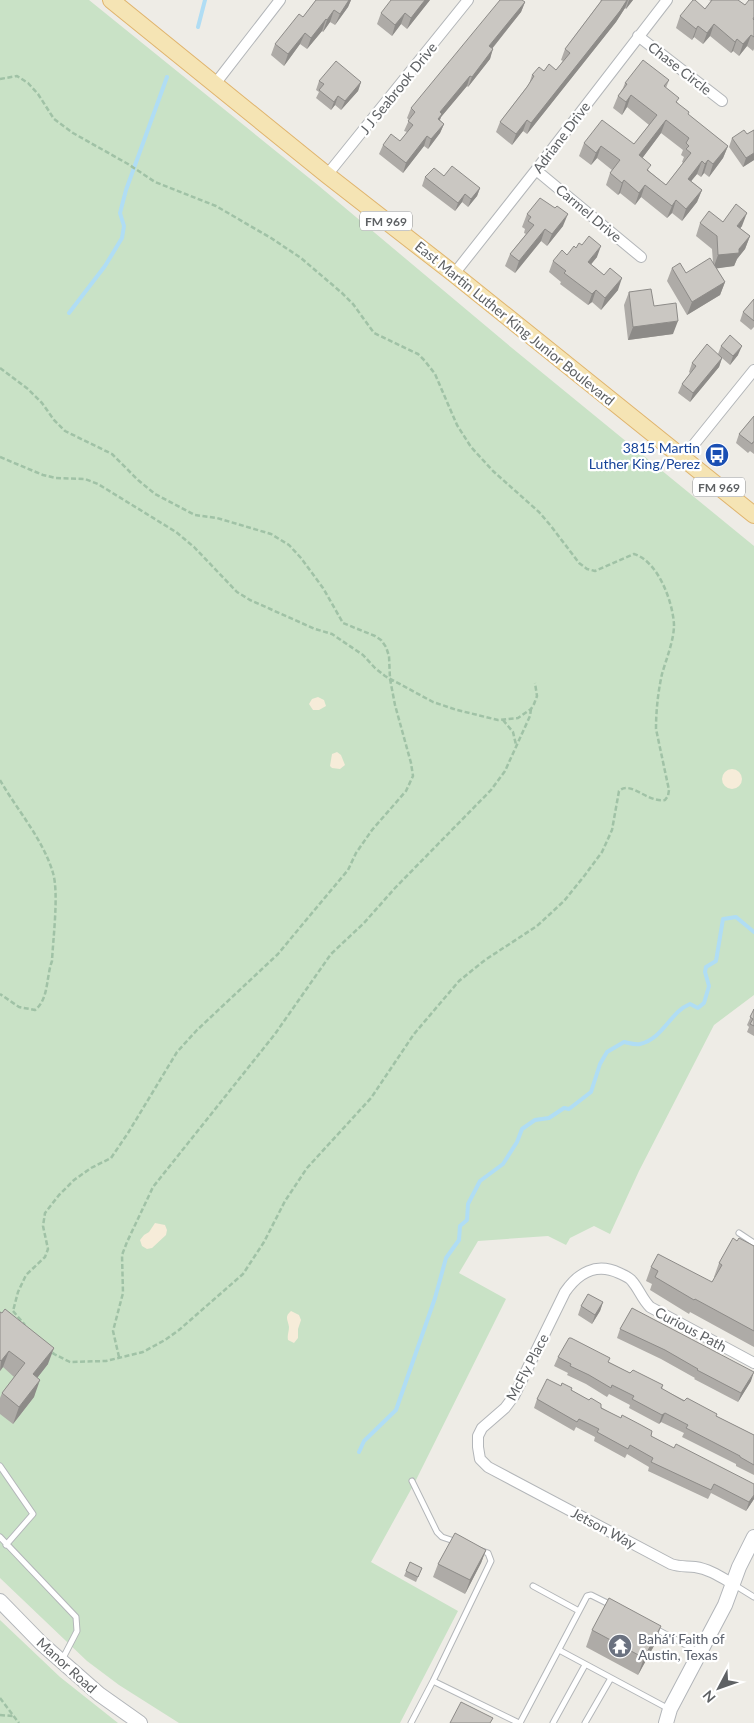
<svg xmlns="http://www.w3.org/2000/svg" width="754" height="1723" viewBox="0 0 754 1723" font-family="Lato,sans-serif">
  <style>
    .green { fill: #c9e2c6 }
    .sand { fill: #f6ecd9 }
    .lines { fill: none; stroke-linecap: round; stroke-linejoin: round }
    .stream { stroke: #b0ddf4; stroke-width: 4 }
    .lane-casing { stroke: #b3b6b9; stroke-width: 7 }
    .street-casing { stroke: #b3b6b9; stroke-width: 12 }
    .secondary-casing { stroke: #b2b5b9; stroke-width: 16 }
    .primary-casing { stroke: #e0b46d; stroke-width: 18 }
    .path { stroke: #a0c2a6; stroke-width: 2.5; stroke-dasharray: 5 2.5; stroke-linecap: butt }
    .lane { stroke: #fff; stroke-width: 5 }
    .street { stroke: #fff; stroke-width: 10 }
    .secondary { stroke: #fff; stroke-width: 14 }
    .primary { stroke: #f5e4b4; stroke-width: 16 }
    .wall { fill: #aeaba7; fill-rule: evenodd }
    .shaded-wall { fill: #8d8b88 }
    .building { fill: #cac7c2; stroke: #8d8b88; fill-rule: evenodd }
    .labels { text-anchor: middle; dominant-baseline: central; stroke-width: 4.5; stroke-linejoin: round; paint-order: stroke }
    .shield { fill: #fff; stroke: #8e9092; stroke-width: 1 }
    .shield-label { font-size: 12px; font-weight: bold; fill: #5e6164 }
    .street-label { font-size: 14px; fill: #5e6164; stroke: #fff }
    .transit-label { font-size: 14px; fill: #164399; stroke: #fff; text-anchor: end }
    .worship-label { font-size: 14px; fill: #5b616d; stroke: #fff; text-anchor: start }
  </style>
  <rect width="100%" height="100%" fill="#eeece6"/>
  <path class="green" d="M0,0H89L319,186L512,348L754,546V995L714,1025L639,1171L610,1234L594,1226L570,1238L566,1245L548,1236L478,1241L459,1273L506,1299L414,1484L371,1562L458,1611L400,1723H179L119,1685L87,1661L0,1578Z
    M0,1620L60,1677L118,1723H0Z"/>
  <path class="sand" d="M318,697L324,700L326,706L319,710H313L309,704L312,699Z
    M337,752L341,755L345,765L340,769L332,768L330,766L332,754Z
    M722 779a10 10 0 1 1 20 0a10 10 0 1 1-20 0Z
    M155,1223L165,1225L167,1230L166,1235L152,1248L147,1249L142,1246L140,1240L144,1235L149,1232Z
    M291,1311L299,1315L301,1320L298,1329V1338L294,1343L288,1340C287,1335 289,1332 289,1327C288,1320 284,1317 291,1311Z"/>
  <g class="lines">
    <path class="stream" d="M198,27L205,0
      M69,313L105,266L122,238L124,226L120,213L126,190L167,77
      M359,1452L364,1441L396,1410L435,1298L446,1258L459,1240L460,1226L467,1220L468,1204L480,1181L503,1164L517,1142L522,1129L535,1120L549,1118L564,1108L569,1109L591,1092L600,1064L607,1052L624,1042C629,1043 635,1045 640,1044C664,1038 670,1012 690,1004L698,1008L704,1003L709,986L705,972L706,967L716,961L723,919L736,917L754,932"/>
    <g class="lane-casing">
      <path id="lane" d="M739,1233L754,1243
        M0,1466L33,1514L6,1545
        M412,1481L437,1532L442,1537L457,1542
        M0,1537L76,1617L77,1631L62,1660
        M733,1584L754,1597
        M533,1586L579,1611
        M654,1628L699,1652
        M559,1650L669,1709
        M433,1681L519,1723
        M411,1723L433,1681L491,1561L488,1553L479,1550
        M520,1723L587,1596L591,1595L611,1605
        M553,1723L585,1665
        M585,1723L611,1678"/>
    </g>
    <g class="street-casing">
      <path id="street" d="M638,36L722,101
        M215,84L280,0
        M536,170L641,257
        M327,175L468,0
        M454,274L536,170L667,0
        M683,458L754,370
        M733,1584C721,1577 709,1569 695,1567C686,1566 679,1567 671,1564L488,1467L480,1459L478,1447V1436L482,1428L505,1408L514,1396L565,1292C578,1273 596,1262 619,1273C623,1275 629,1277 632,1281C639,1289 642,1299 650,1307L754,1363"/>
    </g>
    <g class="secondary-casing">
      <path id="secondary" d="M0,1601L42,1644L99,1694L140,1723
        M666,1723L670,1709L725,1605L739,1567L754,1537"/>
    </g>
    <g class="primary-casing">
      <path id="primary" d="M111,0L327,175L454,274L754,515"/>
    </g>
    <path class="path" d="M0,79L17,76L28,83L38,94L54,119L73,133L128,164L155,182L216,206L271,238L301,258L342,293L353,304L374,333L418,354L425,361L435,374L457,425L471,447L493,471L539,512L551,526L579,563L587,569L595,571L634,554C658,561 673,602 674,625C674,640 666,660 662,674C658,692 656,711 656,729L669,790L668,796L665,800C647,803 631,780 619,791L612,830L602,852L585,875L564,901L537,926L485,960L459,981L414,1034L371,1098L307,1168L285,1201L264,1242L243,1274L179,1330L165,1340L143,1352L106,1361L70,1362L54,1354L50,1350
      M0,368L28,389L42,403L54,420L65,431L112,454L138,480L155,494L195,515L217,518L271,534L289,545L301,558L323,588L343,623L375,636L381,640L386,647L389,656L390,679L395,705L411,763L413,776L406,791L372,830L356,853L348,870L302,925L278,954L197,1030L177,1052L128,1133L111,1158L91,1168L74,1180L59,1195L45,1213L43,1226L48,1249L45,1257L26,1275L18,1292L13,1311
      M0,457L43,475L56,478L85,479L98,484L176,532L194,547L237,592L250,600L315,629L332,634L363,655L375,668L385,676L433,702L457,710L498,720L518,718L531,709L534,704L537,696L535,683
      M503,720L513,732L516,745
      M0,780C17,810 43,839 53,873C59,893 53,939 52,961C46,977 49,999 35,1010L19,1007L0,994
      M13,1311L25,1325
      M119,1357L113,1331L123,1293L122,1255L127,1242L153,1187L275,1034L331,954L364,923L395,888L491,790L505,771L530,716L531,709
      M0,1698L19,1723
      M0,1715L13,1716"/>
    <use href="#lane" class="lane"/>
    <use href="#street" class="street"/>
    <use href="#secondary" class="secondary"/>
    <use href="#primary" class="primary"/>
  </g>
  <path class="wall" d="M316,0H351L348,7L335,25L330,22L323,32L322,31L307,49L300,44L284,66L271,55L275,44L303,17Z
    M430,0L407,29L401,24L392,36L377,24L381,13Z
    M600,0H633L626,9L625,8L616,22L527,134L523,131L512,145L496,132L500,122L529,84L532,75L544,71L556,70L563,61L561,60L565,49L601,1Z
    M709,0H738L745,5L754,0V49L753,51L747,46L739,56L733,51L731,53L710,36L703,44L694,37L692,40L676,28L680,16L705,9L711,1Z
    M525,2L521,12L492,49L490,59L468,87L467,86L441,117L440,120L444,124L440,133L428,149L424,146L403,173L379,154L383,145L400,141L407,132L404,131L409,120L407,118L411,108Z
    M669,80L666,88L677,102L688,115L728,146L723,158L709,177L704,173L701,177L697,174L691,181L702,190L697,202L682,221L672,213L667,218L641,197L635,205L620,193L618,195L606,185L610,173L612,170L597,158L591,165L579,156L584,143L634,144L649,125L627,107L622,115L613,108L618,96L623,88L625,83ZM661,133L683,150L681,155L684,157L682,162L683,163L666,185L649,171L642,158Z
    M319,81L361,82L358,91L341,110L335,105L331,110L316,98L319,92L316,90Z
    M754,130V160L743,167L729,147L732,138L747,134Z
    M444,176L480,188L477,196L468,207L462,202L455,211L422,186L425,177Z
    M527,214L563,226L547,246L541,241L515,273L505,266L510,254L526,234L524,233L525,229L522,227Z
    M723,222L742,226L740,228L750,236L745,249L737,259L734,266L716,268L725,282L720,295L687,315L667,281L672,268L686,273L713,263L712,249L696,236L700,223Z
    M576,248L597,257L591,264L604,275L618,290L601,310L592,302L588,305L560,284L561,282L549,272L553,261L567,255Z
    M629,292L654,306L673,334L628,340L624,305Z
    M754,299V327L751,330L740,321L743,312Z
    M721,346L738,355L730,365L722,358L719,367L690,402L678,393L682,384L690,373L689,372L692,363L718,354Z
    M754,416V454L750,451L748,453L736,443L739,434Z
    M754,1009V1036L747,1032L749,1027L747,1025Z
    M737,1241L754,1246V1347L690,1312L689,1314L650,1290L652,1284L646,1281L651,1267L712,1282L715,1277H714L719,1263Z
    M603,1302L600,1311L592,1324L578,1315L581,1306Z
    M0,1312L48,1364L37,1378L34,1397L13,1424L0,1414V1398L2,1393L14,1377L3,1367L0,1371Z
    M620,1329L751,1381L738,1402L694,1379L695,1378L661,1359L617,1338Z
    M558,1357L609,1362L630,1373L663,1385L662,1389L754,1435V1475L736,1466V1464L682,1437L684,1433L661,1422L659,1424L629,1408L630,1405L609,1394L607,1397L586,1384L567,1375L568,1373L554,1366Z
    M571,1390L651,1436L754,1499L746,1511L711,1493L708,1499L648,1471L649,1467L627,1454L625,1458L594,1441L595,1437L576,1427L574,1431L534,1408L537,1399Z
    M486,1550L481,1563L465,1594L433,1577L438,1564Z
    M410,1562L422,1568L416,1582L404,1576Z
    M592,1630L655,1644L638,1675L586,1647Z"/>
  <path class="shaded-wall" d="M349,0H351L348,7L335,25L340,14Z
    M425,0H430L407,29L411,18Z
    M627,0H628L625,8L616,22L527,134L531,123Z
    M629,0H633L626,9Z
    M525,2L521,12L486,56L489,46Z
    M334,10L330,22L323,32L327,20Z
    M405,13L401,24L392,36L395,25Z
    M326,19L322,31L307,49L311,38Z
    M714,24L710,36L703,44L707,33Z
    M698,26L694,37L692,40L696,29Z
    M305,33L300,44L284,66L288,54Z
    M751,35L747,46L739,56L743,44Z
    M737,39L733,51L731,53L735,42Z
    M493,49L490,59L468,87L472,77Z
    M470,76L467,86L441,117L438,124L434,129L440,112Z
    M361,82L358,91L341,110L345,101Z
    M631,95L627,107L622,115L626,102Z
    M338,96L335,105L331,110L334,102Z
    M527,120L523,131L512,145L516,134Z
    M666,120L661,133L635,168L639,155Z
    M444,124L440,133L428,149L431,139Z
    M427,136L424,146L403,173L406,163Z
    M601,146L597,158L591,165L596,153Z
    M728,146L723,158L709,177L713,164Z
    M754,153V160L743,167L746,158Z
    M708,160L704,173L701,177L705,164Z
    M702,161L697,174L683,191L688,179Z
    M624,180L620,193L618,195L622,183Z
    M645,185L641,197L635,205L639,193Z
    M480,188L477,196L468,207L471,199Z
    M702,190L697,202L682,221L686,209Z
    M465,194L462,202L455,211L458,203Z
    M676,200L672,213L667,218L672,206Z
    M747,213L742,226L732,239L737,226Z
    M568,214L563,226L547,246L552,234Z
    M545,229L541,241L515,273L519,261Z
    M750,236L745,249L737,259L734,266L713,269L718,255L739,249Z
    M601,246L597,257L584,273L588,262Z
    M622,278L618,290L601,310L605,298Z
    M725,282L720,295L687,315L692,302Z
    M596,290L592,302L588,305L592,294Z
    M678,321L673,334L628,340L633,327Z
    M742,346L738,355L730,365L733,356Z
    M722,358L719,367L690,402L693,393Z
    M603,1302L600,1311L592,1324L595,1315Z
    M54,1348L48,1364L27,1391L33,1374Z
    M9,1351L3,1367L0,1371L1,1361Z
    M754,1372L751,1381L738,1402L741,1393Z
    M40,1380L34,1397L13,1424L19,1407Z
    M665,1413L661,1422L659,1424L662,1415Z
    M754,1495V1499L746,1511L749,1502Z
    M486,1550L481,1563L465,1594L470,1580Z
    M661,1626L655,1644L638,1675L644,1658Z"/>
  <path class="building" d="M316,0H349L340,14L334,10L327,20L326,19L311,38L305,33L288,54L275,44L299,14L303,17Z
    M391,0H425L411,18L405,13L395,25L381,13Z
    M500,0H522L525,2L489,46L493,49L472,77L470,76L440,112L442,114L438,119L444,124L431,139L427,136L406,163L383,145L391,134L400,141L413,125L408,121L415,112L411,108Z
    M602,0H627L620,11L531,123L527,120L516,134L500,122L527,87L534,76L532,75L539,67L544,71L549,64L556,70L570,53L565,49Z
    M693,0H695L705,9L712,0H738L745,5L749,0H754V17L753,19L754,20V37L751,35L743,44L737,39L735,42L714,24L707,33L698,26L696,29L680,16Z
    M643,60L669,80L664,86L679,98L676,102L689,112L688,114L728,146L713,164L708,160L705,164L702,161L688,179L702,190L686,209L676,200L672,206L645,185L639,193L624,180L622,183L610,173L620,160L601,146L596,153L584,143L602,120L634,144L657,115L631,95L626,102L618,96L627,84L625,83ZM666,120L689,138L686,143L689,146L686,149L691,153L666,185L647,170L651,165L639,155Z
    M336,61L361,82L345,101L338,96L334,102L319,90L324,84L319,81Z
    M744,130L747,134L754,130V153L746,158L732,138Z
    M452,166L480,188L471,199L465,194L458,203L425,177L434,168L444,176Z
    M540,198L555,208L557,206L568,214L552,234L545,229L519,261L510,254L534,225L528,221L531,217L527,214Z
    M736,204L747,213L737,226L750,236L739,249V253L718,255L717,236L700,223L709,211L723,222Z
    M589,236L601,246L588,262L604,275L610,268L622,278L605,298L596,290L592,294L564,273L566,271L553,261L562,250L567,255L574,246L576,248L579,243L582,245Z
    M710,258L725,282L692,302L672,268L680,263L686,273Z
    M651,289L654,306L676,303L678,321L633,327L629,292Z
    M754,299V321L743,312Z
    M730,335L742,346L733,356L721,346Z
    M707,344L722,358L693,393L682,384L696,366L692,363Z
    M754,416V442H753L752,444L739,434Z
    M754,1009V1026L750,1024L753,1019L750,1017Z
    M733,1238L737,1241L739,1238L754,1246V1331L695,1299L694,1300L655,1277L658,1271L651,1267L658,1254L712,1282L722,1265L719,1263Z
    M588,1294L603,1302L595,1315L581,1306Z
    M632,1308L754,1372L741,1393L697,1370L698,1369L665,1350L620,1329Z
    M5,1309L54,1348L33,1374L40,1380L19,1407L2,1393L25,1363L9,1351L1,1361L0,1360V1312L2,1313Z
    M569,1338H571L610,1358L608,1362L630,1373L633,1370L663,1385L661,1388L684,1401L687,1398L717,1414L716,1416L754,1435V1465L740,1457V1456L686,1428L688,1425L665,1413L662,1415L632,1399L634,1396L612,1385L611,1388L589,1375L570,1366L571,1364L558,1357Z
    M547,1379L561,1386L562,1383L572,1388L571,1390L589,1400L591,1398L601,1404V1408L621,1418L622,1415L641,1425L652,1431L651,1436L674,1448L676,1444L754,1484V1495L749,1502L714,1484L711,1490L651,1462L653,1458L630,1445L628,1449L597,1432L599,1429L579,1419L577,1422L537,1399Z
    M455,1533L486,1550L470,1580L438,1564Z
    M410,1562L422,1568L418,1577L406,1571Z
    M609,1598L661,1626L644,1658L592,1630Z
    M461,1702L493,1718L490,1723H450Z"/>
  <defs>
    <g id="bus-disc" transform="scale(1.25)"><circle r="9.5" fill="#1a4fb4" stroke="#fff"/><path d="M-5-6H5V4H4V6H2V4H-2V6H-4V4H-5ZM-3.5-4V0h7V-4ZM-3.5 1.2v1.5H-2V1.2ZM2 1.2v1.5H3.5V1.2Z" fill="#fff"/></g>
    <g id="temple-disc" transform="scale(1.25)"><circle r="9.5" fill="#6b7280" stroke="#fff"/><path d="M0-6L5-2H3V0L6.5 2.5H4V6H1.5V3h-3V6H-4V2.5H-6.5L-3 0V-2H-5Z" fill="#fff"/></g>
  </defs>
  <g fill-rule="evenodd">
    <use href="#bus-disc" x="717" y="455"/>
    <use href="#temple-disc" x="620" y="1646"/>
  </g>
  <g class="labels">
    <g class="shield">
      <rect x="360" y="211.5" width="52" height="19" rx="4"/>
      <rect x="693" y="477.5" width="52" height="19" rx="4"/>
    </g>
    <g class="shield-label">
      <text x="386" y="221">FM 969</text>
      <text x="719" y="487">FM 969</text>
    </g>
    <g class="street-label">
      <text transform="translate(680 68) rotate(38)">Chase Circle</text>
      <text transform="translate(398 88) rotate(-51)">J J Seabrook Drive</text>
      <text transform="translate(561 137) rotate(-53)">Adriane Drive</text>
      <text transform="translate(589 213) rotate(40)">Carmel Drive</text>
      <text transform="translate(515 323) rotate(39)">East Martin Luther King Junior Boulevard</text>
      <text transform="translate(691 1329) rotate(28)">Curious Path</text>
      <text transform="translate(527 1367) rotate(-62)">McFly Place</text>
      <text transform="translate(604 1528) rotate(28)">Jetson Way</text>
      <text transform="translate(67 1665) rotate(42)">Manor Road</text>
    </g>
    <g class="transit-label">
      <text x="700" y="447">3815 Martin<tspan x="700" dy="16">Luther King/Perez</tspan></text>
    </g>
    <g class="worship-label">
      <text x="638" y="1638">Bahá'í Faith of<tspan x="638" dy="16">Austin, Texas</tspan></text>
    </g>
  </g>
  <g transform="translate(719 1688) rotate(229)" stroke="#ffffff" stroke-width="4" paint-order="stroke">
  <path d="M0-4L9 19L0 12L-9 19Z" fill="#5e6164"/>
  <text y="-8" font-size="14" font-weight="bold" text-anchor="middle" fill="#5e6164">N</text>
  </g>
</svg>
